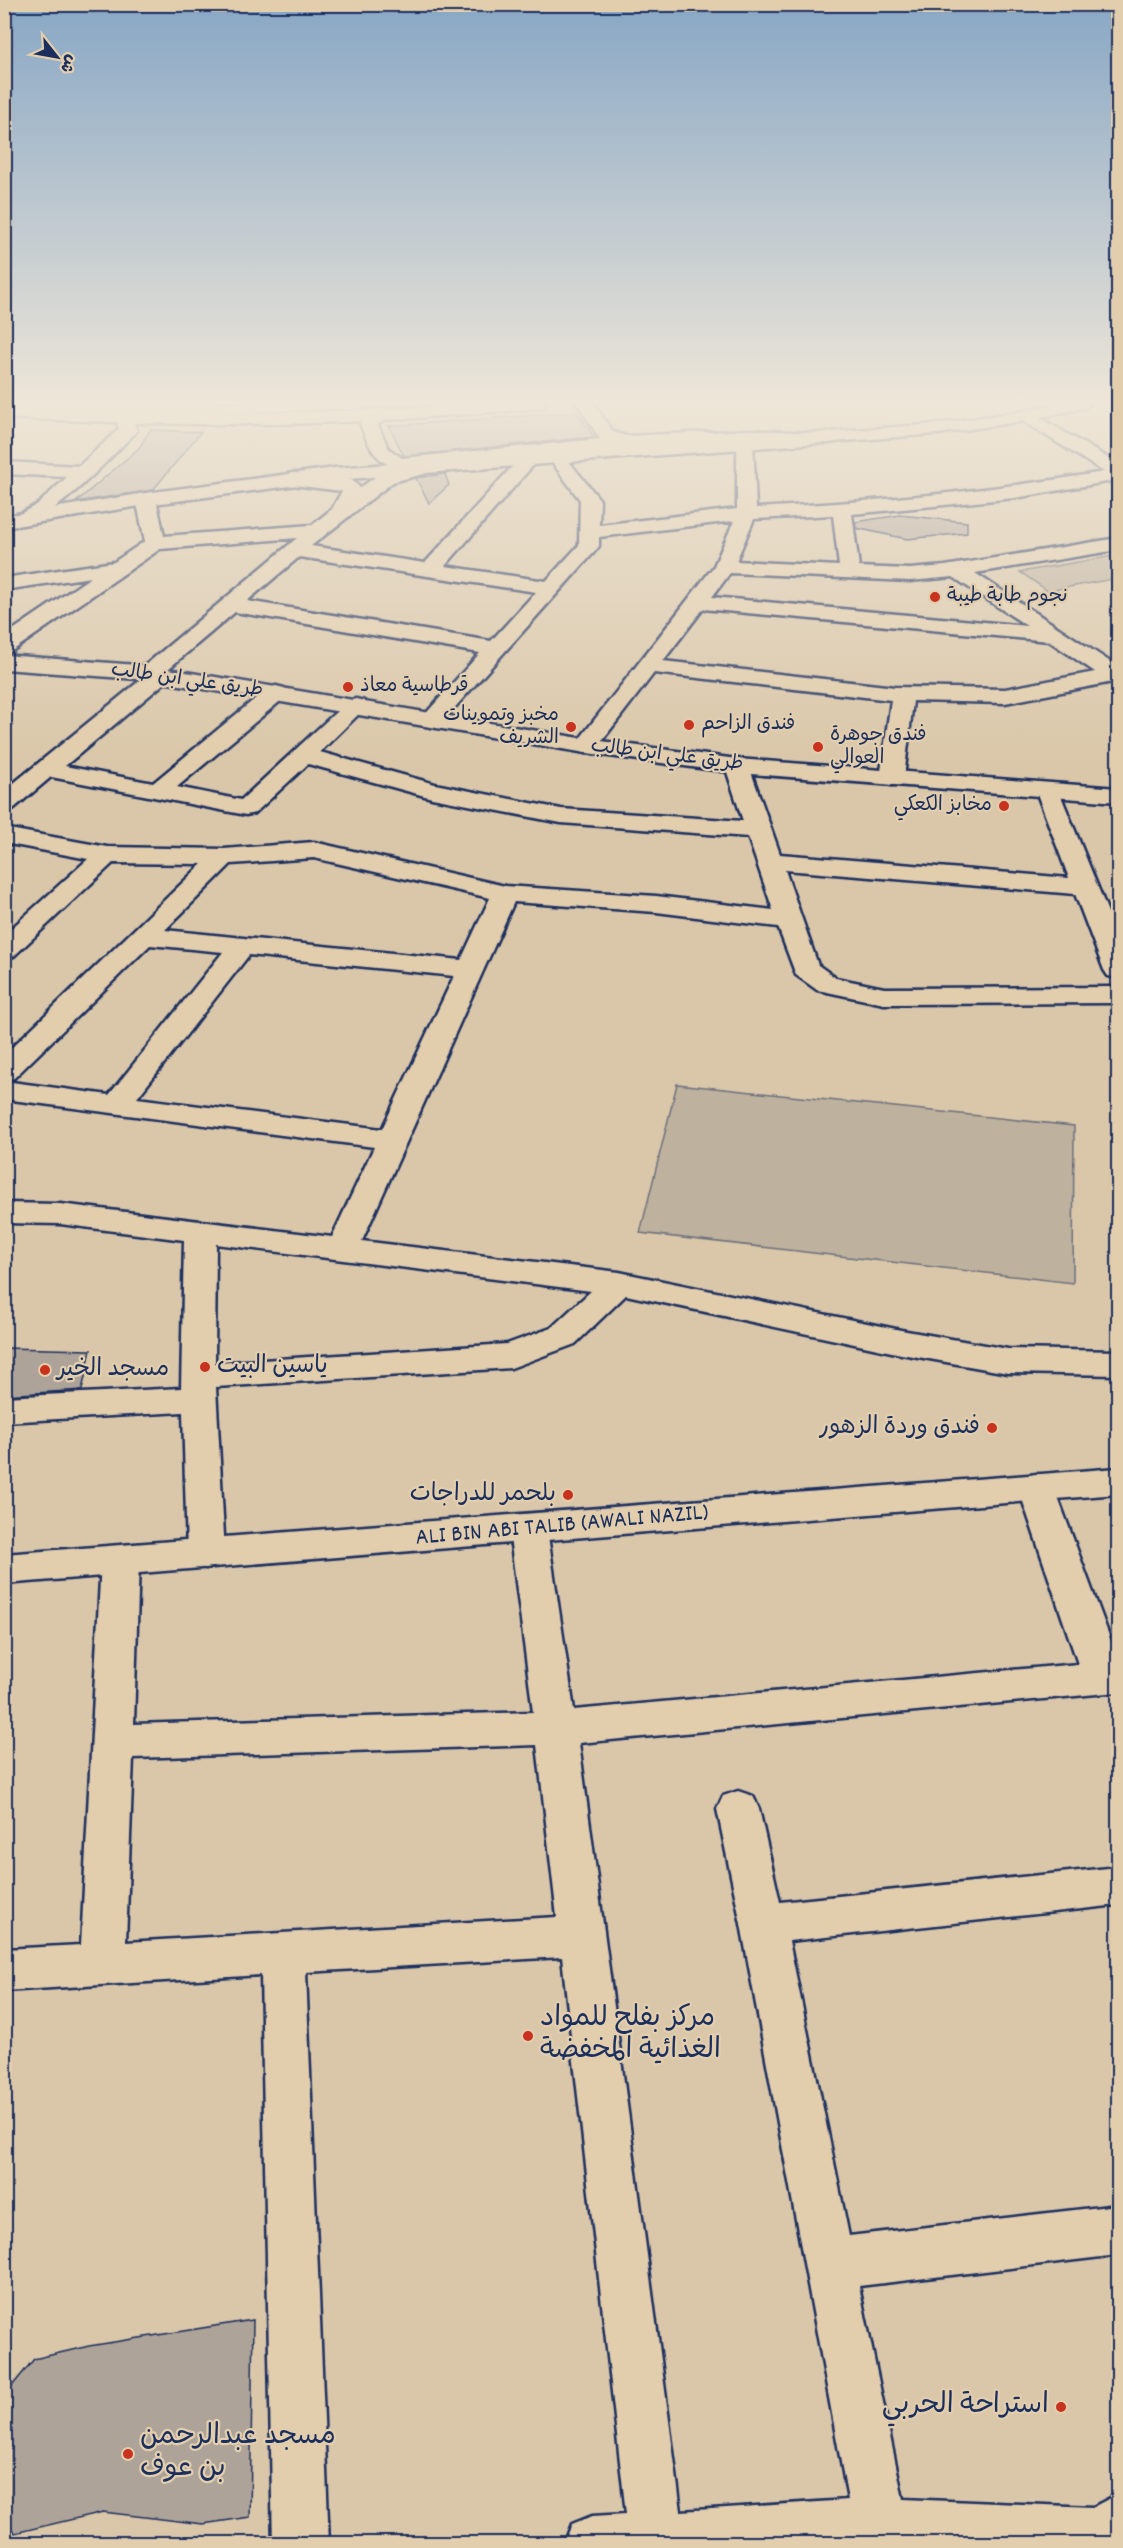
<svg xmlns="http://www.w3.org/2000/svg" width="1123" height="2548" viewBox="0 0 1123 2548" font-family="Dekko,'Playpen Sans Arabic',sans-serif">
  <style>
    .green { fill: #beb19d; stroke: #6c707e; stroke-width: 1.5 }
    .building { fill: #aea398; stroke: #1b2f5e; stroke-width: 1.5 }
    .lines { fill: none; stroke-linecap: round; stroke-linejoin: round }
    .street-casing { stroke: #1b2f5e; stroke-width: 5 }
    .secondary-casing { stroke: #1b2f5e; stroke-width: 5 }
    .street { fill: #e2cdac; fill-rule: evenodd }
    .secondary { fill: #e2cdac; fill-rule: evenodd }
    .poi-dot { fill: #c8321e; stroke: #e2cdac; stroke-width: 2 }
    .labels { text-anchor: middle; dominant-baseline: central; stroke-width: 4.5; stroke-linejoin: round; paint-order: stroke }
    .far-poi-label { font-size: 20px; fill: #1b2f5e; stroke: #e2cdac; text-anchor: start }
    .far-street-label { font-size: 20px; fill: #1b2f5e; stroke: #e2cdac }
    .poi-label { font-size: 24px; fill: #1b2f5e; stroke: #e2cdac; text-anchor: start }
    .street-label { font-size: 24px; fill: #1b2f5e; stroke: #e2cdac }
    .near-poi-label { font-size: 28px; fill: #1b2f5e; stroke: #e2cdac; text-anchor: start }
  </style>
  <rect width="100%" height="100%" fill="#dac7a9"/>
  <filter id="ink" filterUnits="userSpaceOnUse"><feTurbulence type="fractalNoise" baseFrequency=".0167" numOctaves="2"/><feDisplacementMap in="SourceGraphic" scale="12" xChannelSelector="R" yChannelSelector="G"/><feConvolveMatrix kernelMatrix="1 2 1 2 8 2 1 2 1" color-interpolation-filters="sRGB"/></filter>
  <g filter="url(#ink)">
    <path class="green" d="M1113,556L1118,560V578L1048,591L1020,572Z
      M677,1084L1074,1126L1073,1283L640,1233Z"/>
    <path class="building" d="M577,412L594,437L404,456L389,426Z
      M150,430L201,432L153,490L76,502L139,448Z
      M445,474L449,485L429,503L416,478Z
      M900,515L967,522V533L907,539L856,528L855,522Z
      M4,1348L91,1350L82,1390L4,1395Z
      M253,2320L250,2517L203,2524L103,2512L15,2533L4,2520V2396L34,2359L89,2346Z"/>
    <g class="lines">
      <g class="street-casing">
        <path id="street" d="M4,403H388L385,407L379,408L206,413L4,408Z
          M577,403H593L613,432L626,436L752,430L835,434L838,438L835,442L829,443L753,441L756,508C873,502 989,491 1104,472L1015,416L1018,412H1030L1118,464V480L1015,498L852,514L859,567L910,569L945,566L1118,538V550L975,573L1118,667V681L1005,703L913,701L904,778L901,783L892,785L883,783L880,778L891,700L654,673L594,751L586,753L578,751L574,746L578,741L714,566L734,521L599,537V546L596,550L440,724L432,726L424,724L421,719L480,653L235,612L168,669L172,674L169,679L65,766L153,783L268,688L276,686L284,688L287,693L284,698L177,787L241,800L348,701L356,699L364,701L367,706L320,752L435,784L561,809L743,821L725,766L729,761L737,759L745,761L749,766L780,854L1069,878L1036,791L1039,786L1048,784L1057,786L1118,937V978L1108,976L1104,970L1075,894L785,870L818,965L836,978L884,988L1118,987V1003L884,1004L827,992L817,990L796,975L778,927L656,912L514,902L362,1241L619,1272L901,1330L1008,1349L1118,1351V1375L1008,1373L901,1354L626,1295L575,1344L511,1368L216,1387L225,1554L219,1564L206,1568L193,1564L187,1554L183,1412L4,1422V1397L181,1388L184,1240L60,1224L4,1223V1203L60,1204L332,1237L374,1147L4,1099V1081L109,1095L223,952L150,945L14,1078L4,1081V1055L202,864L113,863L14,956L4,958V935L88,859L4,843V828L107,847L224,849L314,842L505,886L656,896L773,910L748,837L561,823L432,798L308,764L255,813L246,815L51,777L13,809L4,811V791L143,678L139,673L142,668L297,538L160,549L12,651L4,652V636L91,577L4,590V578L114,562L145,541L136,499L139,495H153L156,499L164,536L312,525L332,509L342,491L292,485L285,483L283,479L285,475L292,473L345,478L352,480L360,488L379,474L397,469C374,460 368,445 360,423L379,409H391L394,413L378,425L388,448L402,458L600,439ZM737,441V509L599,525L600,500L562,453L650,446ZM551,455L549,458L580,500L579,545L546,581L445,566L534,464L537,460L535,456ZM520,458L425,563L311,546L393,482L427,473L429,469L428,467ZM833,515L839,566L736,561L754,519ZM299,557L536,592L491,641L247,601ZM730,573L910,581L953,577L1027,626L712,597ZM703,609L1049,641L1095,672L1005,689L895,687L663,661ZM314,858L490,898L461,960L165,930L231,864ZM249,955L454,976L382,1129L137,1098ZM216,1244L591,1291L551,1328L507,1344L215,1363Z
          M124,412L130,413L137,430L134,434C113,454 45,530 18,523L15,519L18,515L38,504L67,477L4,474V462L79,466L119,429L115,417L118,413Z
          M1036,1474L1049,1477L1054,1487L1118,1660V1692L579,1743L681,2511L848,2500L741,1924L717,1809L723,1796L738,1791L753,1796L759,1809L780,1902L1118,1867V1905L789,1941L849,2236L1118,2205V2255L859,2286L903,2499L1093,2507L1118,2494V2544H564L572,2524L592,2516L626,2514L562,1957L306,1972L329,2544H273L261,1975L4,1991V1949L81,1945L101,1560L107,1550L120,1546L133,1550L139,1560L134,1724L533,1712L509,1529L515,1519L528,1515L541,1519L547,1529L574,1710L1078,1664L1018,1487L1023,1477ZM537,1745L557,1917L126,1942L133,1758Z"/>
      </g>
      <g class="secondary-casing">
        <path id="secondary" d="M485,403H547L544,407L538,408C440,417 341,424 242,424C163,425 84,421 4,418V408C165,413 324,416 485,403Z
          M1060,403H1090L1087,407L1024,421L937,434L335,480L146,505L4,528V516L146,493L335,468L937,424L1024,411Z
          M4,655L150,666L586,739L737,759L1118,788V802L737,773L586,753L150,680L4,669Z
          M1118,1468V1494L4,1584V1554Z"/>
      </g>
      <use href="#street" class="street"/>
      <use href="#secondary" class="secondary"/>
    </g>
  </g>
  <linearGradient id="sky" x2="0" y2="1"><stop stop-color="#88a7c5"/><stop offset="0.53" stop-color="#eee6d8"/><stop offset="1" stop-color="#eee6d8" stop-opacity="0"/></linearGradient>
  <rect width="1123" height="759" fill="url(#sky)"/>
  <g class="poi-dot">
    <circle cx="935" cy="597" r="6"/>
    <circle cx="348" cy="687" r="6"/>
    <circle cx="689" cy="725" r="6"/>
    <circle cx="571" cy="727" r="6"/>
    <circle cx="818" cy="747" r="6"/>
    <circle cx="1004" cy="806" r="6"/>
    <circle cx="205" cy="1367" r="6"/>
    <circle cx="45" cy="1370" r="6"/>
    <circle cx="992" cy="1428" r="6"/>
    <circle cx="568" cy="1495" r="6"/>
    <circle cx="528" cy="2036" r="6"/>
    <circle cx="1061" cy="2407" r="6"/>
    <circle cx="128" cy="2454" r="6"/>
  </g>
  <g class="labels">
    <g class="far-poi-label">
      <text x="947" y="597">نجوم طابة طيبة</text>
      <text x="360" y="687">قرطاسية معاذ</text>
      <text x="559" y="716" text-anchor="end">مخبز وتموينات<tspan x="559" dy="23">الشريف</tspan></text>
      <text x="701" y="725">فندق الزاحم</text>
      <text x="830" y="736">فندق جوهرة<tspan x="830" dy="23">العوالي</tspan></text>
      <text x="992" y="806" text-anchor="end">مخابز الكعكي</text>
    </g>
    <g class="far-street-label">
      <text transform="translate(187 681) rotate(8)">طريق علي ابن طالب</text>
      <text transform="translate(667 756) rotate(7)">طريق علي ابن طالب</text>
    </g>
    <g class="poi-label">
      <text x="217" y="1367">ياسين البيت</text>
      <text x="57" y="1370">مسجد الخير</text>
      <text x="980" y="1428" text-anchor="end">فندق وردة الزهور</text>
      <text x="556" y="1495" text-anchor="end">بلحمر للدراجات</text>
    </g>
    <g class="street-label">
      <text transform="translate(562 1526) rotate(-5)">ALI BIN ABI TALIB (AWALI NAZIL)</text>
    </g>
    <g class="near-poi-label">
      <text x="540" y="2020">مركز بفلح للمواد<tspan x="540" dy="32">الغذائية المخفضة</tspan></text>
      <text x="1049" y="2407" text-anchor="end">استراحة الحربي</text>
      <text x="140" y="2438">مسجد عبدالرحمن<tspan x="140" dy="32">بن عوف</tspan></text>
    </g>
  </g>
  <rect width="1123" height="2548" fill="none" stroke="#e2cdac" stroke-width="24"/>
  <rect x="12" y="12" width="1099" height="2524" fill="none" stroke="#1b2f5e" stroke-width="2" filter="url(#ink)"/>
  <g transform="translate(57 57) rotate(121)" stroke="#e2cdac" stroke-width="4.5" paint-order="stroke">
  <path d="M0-4.5L10 22L0 15L-10 22Z" fill="#1b2f5e"/>
  <text y="-9" font-size="16" font-weight="bold" text-anchor="middle" fill="#1b2f5e">ش</text>
  </g>
</svg>
